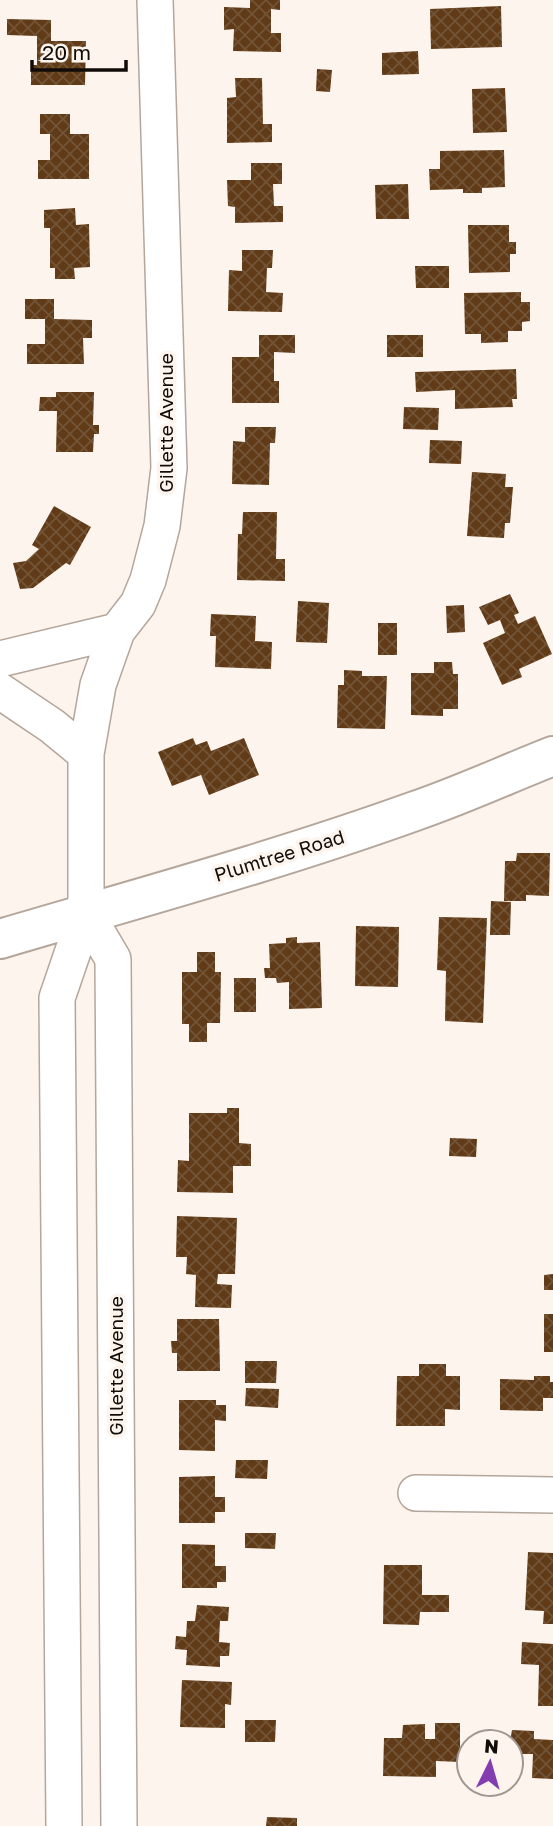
<svg xmlns="http://www.w3.org/2000/svg" width="553" height="1826" viewBox="0 0 553 1826" font-family="'Golos Text',sans-serif">
  <style>
    .building { fill: url(#building-cross-hatch) }
    .lines { fill: none; stroke-linecap: round; stroke-linejoin: round }
    .minor-casing { stroke: #b4a69b; stroke-width: 38 }
    .tertiary-casing { stroke: #b4a69b; stroke-width: 42 }
    .minor { stroke: #fff; stroke-width: 35 }
    .tertiary { stroke: #fff; stroke-width: 38 }
    .labels { text-anchor: middle; dominant-baseline: central; stroke-width: 7; stroke-linejoin: round; paint-order: stroke }
    .street-label { font-size: 19px; fill: #110c08; stroke: #fdf4ed }
  </style>
  <defs>
    <pattern id="building-cross-hatch" width="8" height="8" patternUnits="userSpaceOnUse" patternTransform="scale(1.75)"><rect width="8" height="8" fill="#613b17"/><path d="M0 0l8 8M0 8l8-8" fill="none" stroke="#725437"/></pattern>
  </defs>
  <rect width="100%" height="100%" fill="#fdf4ed"/>
  <path class="building" d="M250,0H280V10L271,9V33H281V52L233,51L234,29L224,30V7L250,8Z
    M501,6L502,47L431,49L430,9Z
    M7,19L51,20V41H86L85,85H31V65H37V36L7,35Z
    M418,51L419,74L382,75V53Z
    M317,69L332,70L330,92L316,91Z
    M235,78H262L263,124H272V142L227,143V98L236,97Z
    M505,88L507,132L473,133L472,89Z
    M40,114H70V134H89V179H38V160H50V134H40Z
    M504,150L505,187L482,188V193H463V189L430,190L429,169H440V151Z
    M251,163H282V184H273L274,206H283V222L235,223V207L228,206L227,180H251Z
    M408,184L409,219H376L375,185Z
    M75,208L76,225L89,224L90,267L74,268L75,279H55V268H50V228H44V210Z
    M468,225H509V242H516V254H510V272L469,273Z
    M242,250H273L272,268H267L266,292L283,293L282,312L228,311L229,270L242,271Z
    M415,266H449V288H416Z
    M521,292V302H530V321L522,322V331H508V342L481,343V334H465L464,293Z
    M25,299H54V319L92,320V338H83L84,364H27V344H45V319H25Z
    M259,335H295V353L274,352V381H279V403H232V357H259Z
    M387,335H423V357H387Z
    M516,369L517,399H512L513,407L455,409V390L416,392L415,372Z
    M56,392H94L93,425H99V434H94L93,452H56L57,411H39L40,397H56Z
    M404,407L439,408L438,430L403,429Z
    M245,427H276L275,443H270L269,485L232,484L233,441L245,442Z
    M430,440L462,441L461,464L429,463Z
    M472,472L506,474L505,487H513L510,523H505L504,538L467,536Z
    M54,506L91,527L70,565L66,563L33,588L20,589L13,563L26,561L39,549L32,545Z
    M243,512H277L276,559H285V581L237,580L238,534H242Z
    M510,594L519,613L514,615L518,624L535,616L552,654L519,669L522,677L502,685L483,643L505,633L500,620L488,625L479,607Z
    M298,601L329,603L327,643L296,642Z
    M464,605L465,632L447,633L446,606Z
    M211,614L256,616L255,641L272,642L271,669L215,667L216,636H210Z
    M378,623H397V655H378Z
    M434,662H452L453,674H458V709H443V716L411,715V673H434Z
    M344,670L362,671V676H387L385,729L337,728L338,685H344Z
    M193,738L196,745L207,741L211,751L244,738L259,775L209,795L201,775L172,786L158,752Z
    M517,853H550L549,896L526,895V901H504L505,861H516Z
    M491,901L511,902L510,935H490Z
    M439,917L487,918L483,1023L445,1021L446,971L437,970Z
    M356,926L399,927L398,987L355,986Z
    M297,937V943L320,942L322,1008L289,1009V982L277,983L276,978H265L264,968H270L269,944L286,943V938Z
    M197,952H215V972H221L220,1023H207V1042H189V1024H182V972H197Z
    M234,978H256V1012H234Z
    M227,1108H239V1143L251,1144V1166H233V1193L177,1192L178,1160L189,1161V1113H227Z
    M450,1138L477,1139L476,1157L449,1156Z
    M177,1216L237,1218L235,1274H218L217,1284L232,1285L231,1308L195,1307L196,1275L186,1274L187,1257H176Z
    M553,1274V1290H544V1275Z
    M544,1314H553V1352H544Z
    M177,1319H219L220,1371H177V1353H172L171,1341H177Z
    M245,1361H277L276,1383H245Z
    M419,1364H446V1376H460V1410L445,1409V1426H396L397,1376H419Z
    M534,1376H550V1382H553V1398H543V1411L500,1410V1379L534,1380Z
    M246,1388L279,1389L278,1408L245,1406Z
    M179,1400H216V1405H226V1421L215,1420V1451L179,1450Z
    M236,1460H268L267,1479L235,1478Z
    M215,1476V1497H225V1512H215V1523H179V1477Z
    M245,1533H276L275,1549L245,1548Z
    M182,1544L215,1545V1566H226V1582H217V1588H182Z
    M528,1552L553,1553V1624H543L544,1611L525,1610Z
    M384,1565H422V1595H449V1612H420L419,1625L383,1624Z
    M197,1605L229,1607L228,1621H220L219,1642L230,1643L229,1656H220V1667L186,1665L187,1650L175,1649L176,1636L186,1637L187,1621H195Z
    M522,1642L553,1644V1706H538L539,1665L521,1664Z
    M182,1680L232,1682L231,1705L225,1704V1728L180,1727Z
    M245,1720H276L275,1742H245Z
    M435,1723H460V1762L436,1761V1777L383,1776L384,1738H402L403,1725L425,1724V1739H435Z
    M512,1730L534,1731V1739L553,1740V1779L532,1778L533,1754H514L513,1767H511V1742H498V1735L511,1736Z
    M267,1817L297,1818V1826H266Z"/>
  <g class="lines">
    <g class="minor-casing">
      <path id="minor" d="M0,659L117,631
        M0,691L52,726L86,754
        M86,913L113,959L119,1826
        M416,1493L553,1495
        M64,1826L57,998L86,913V754L98,685L117,631L138,604L148,580L162,526L169,468L155,0"/>
    </g>
    <g class="tertiary-casing">
      <path id="tertiary" d="M0,939C139,898 279,860 415,811C462,795 507,774 553,756"/>
    </g>
    <use href="#minor" class="minor"/>
    <use href="#tertiary" class="tertiary"/>
  </g>
  <g class="labels">
    <g class="street-label">
      <text transform="translate(165 423) rotate(-90)">Gillette Avenue</text>
      <text transform="translate(279 855) rotate(-17)">Plumtree Road</text>
      <text transform="translate(115 1366) rotate(-90)">Gillette Avenue</text>
    </g>
  </g>
  <g transform="translate(490 1763) rotate(5)"><circle r="33" fill="#fdf4ed" stroke="#9f9791" stroke-width="2"/>
  <path d="M0-5L12 26L0 18L-12 26Z" fill="#843db0"/>
  <text y="-10" font-size="19" font-weight="bold" text-anchor="middle" fill="#110c08">N</text>
  </g>
  <path d="M32 60v10h94v-10" fill="none" stroke="#110c08" stroke-width="3.5"/>
  <text x="42" y="60" font-size="21" fill="#110c08" stroke="#fdf4ed" stroke-width="5" paint-order="stroke">20 m</text>
</svg>
